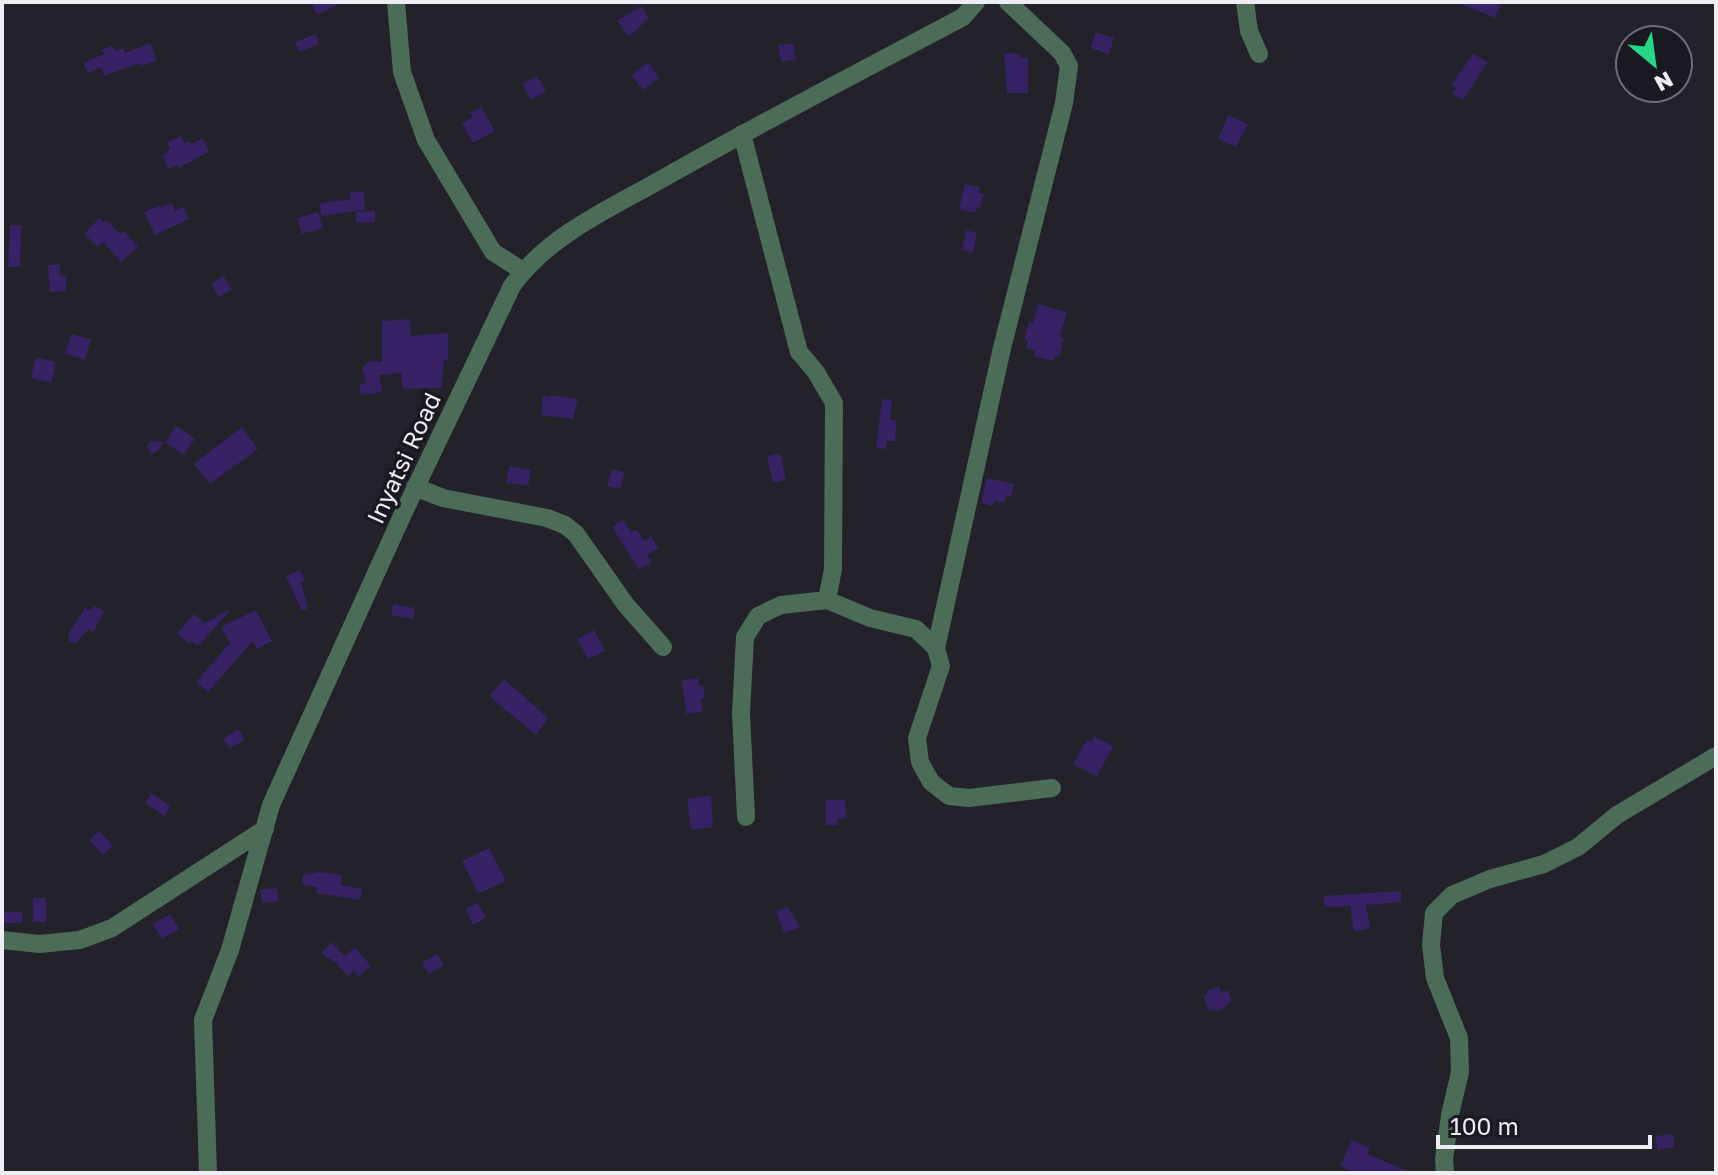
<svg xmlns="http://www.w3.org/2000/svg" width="1718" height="1175" viewBox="0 0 1718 1175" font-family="'Golos Text',sans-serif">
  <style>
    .building { fill: #362264 }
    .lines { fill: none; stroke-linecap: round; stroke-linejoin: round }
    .minor { stroke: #4b6c57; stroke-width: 18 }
    .labels { text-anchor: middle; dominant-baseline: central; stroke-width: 7; stroke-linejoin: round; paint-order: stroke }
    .street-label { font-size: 24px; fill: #eeedf4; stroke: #1a1820 }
  </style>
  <rect width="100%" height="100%" fill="#23212a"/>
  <path class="building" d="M311,2H344L317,15Z
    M1456,2H1501L1495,18Z
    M641,6L649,18L629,37L617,21Z
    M1096,32L1114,38L1109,54L1091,48Z
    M316,34L319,44L299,52L295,42Z
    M150,43L157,60L142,66L141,63L104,76L101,67L88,73L83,63L104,54L102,49L113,46L115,51L124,48L125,53Z
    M793,43L796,59L781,62L778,45Z
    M1004,53L1019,54V58H1028V93H1007Z
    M1473,54L1488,62L1463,100L1452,94L1456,88L1451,85Z
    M648,62L659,78L643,90L631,75Z
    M537,76L546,91L531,100L522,84Z
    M481,107L495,131L473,143L462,123L473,117L470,113Z
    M1228,115L1248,124L1236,147L1218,139Z
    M181,136L184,143L190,141L191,144L203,138L209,152L178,168L177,165L168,169L163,156L170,149L167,142Z
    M965,184L980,187L979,193L984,194L980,208L977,207L975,213L959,209Z
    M364,191L365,210L321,216L320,203L351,199L350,192Z
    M172,203L175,211L183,207L189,219L155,235L144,212L160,205L161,208Z
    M375,211V222L356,223V212Z
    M318,212L323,228L302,234L297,218Z
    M99,218L103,222L106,220L120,234L124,231L138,247L121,262L103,242L98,247L84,234Z
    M10,225H21L20,267H8Z
    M966,230L977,233L973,253L962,250Z
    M60,264V276L66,275V291L50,292L48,265Z
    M223,275L232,289L219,297L211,284Z
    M1038,304L1067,312L1060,336L1064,338L1059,357L1055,356L1053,361L1034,356L1035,351L1026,348L1028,341L1024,340L1029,322L1033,323Z
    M410,319L411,336L448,333V360H444L442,388L403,389L401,373L379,375L382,392L361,395L359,384L366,383L362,368L369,361L382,362V321Z
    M71,334L91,339L85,360L65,354Z
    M36,357L56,362L51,383L31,378Z
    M550,395L578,399L573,419L541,415L543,396L549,397Z
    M882,399L892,400L890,420L897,421L895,441H887L886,449L876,448Z
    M176,426L195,439L183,455L165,442L157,451L150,454L147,447L150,441L165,442Z
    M242,427L258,449L210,484L194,464Z
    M780,453L786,480L773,483L767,456Z
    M509,466L531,470L528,486L506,483Z
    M612,469L625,472L620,489L607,486Z
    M987,478L1014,484L1011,497L1006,496L1004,503L994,501L993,506L981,503Z
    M623,520L631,532L636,529L644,541L651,536L659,548L647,555L652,562L639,570L612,527Z
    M300,570L305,580L301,582L308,608L302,611L286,576Z
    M393,604L415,608L413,619L391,615Z
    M94,606L105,611L93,632L89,629L76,643L69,641L68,634L85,608L91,611Z
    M228,610L229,612L198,646L192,641L189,644L177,633L194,614L205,623Z
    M256,610L272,641L257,649L253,641L208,692L196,682L230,643L221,627Z
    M594,630L605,651L588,659L577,639Z
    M698,678L699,686L703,685L705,698H701L702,712L686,714L682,680Z
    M504,679L548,718L536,735L489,696Z
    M238,729L245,739L230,749L223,739Z
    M1094,736L1113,746L1097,777L1073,764L1087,740L1091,742Z
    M151,793L170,806L164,816L145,803Z
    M711,795L713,827L691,830L687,799Z
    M826,800H845L846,818L837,819V825H826Z
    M99,831L113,846L103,855L89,840Z
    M489,848L506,881L478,894L462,861Z
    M319,872L342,875L340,885L362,889L360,900L316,893L317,887L302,885L303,875Z
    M277,888L279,901L262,903L260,890Z
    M1401,891V902L1366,905L1370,928L1354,932L1350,906L1325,907L1323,896Z
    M33,898H46V922H33Z
    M478,903L486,918L473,925L465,909Z
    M788,907L800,927L784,933L776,911Z
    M2,912H22V923H2Z
    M170,914L179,929L162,939L152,924Z
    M331,942L345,956L355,947L371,966L359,976L354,971L348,976L336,963L321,953Z
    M438,954L444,966L428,974L422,962Z
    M1219,986L1221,993L1228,990L1232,1002L1225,1005L1226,1007L1215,1012L1214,1009L1209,1011L1203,996L1207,994L1206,991Z
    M1673,1134L1675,1147L1658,1150L1655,1136Z
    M1352,1140L1370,1148L1367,1154L1412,1173H1356L1340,1166Z"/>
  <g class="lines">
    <path class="minor" d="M396,2L402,72L426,140L493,252L523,271
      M1245,2L1249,31L1259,54
      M742,134L799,352L816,372L834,403L833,569L827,600
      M415,487L443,498L547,518L565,525L576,534L626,605L663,647
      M936,648L1002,348L1064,103L1069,66L1062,53L1008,2
      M746,817L741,713L745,637L758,616L781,605L827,600L870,618L916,629L936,648L941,666L917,738L920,762L931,782L949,796L969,798L1052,788
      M2,940L39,944L80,940L112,928L265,829
      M208,1173L203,1020L230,950L271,805L402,516L512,286C550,233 614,207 669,175C766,120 865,69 963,17L976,2
      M1445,1173L1444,1159L1450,1115L1460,1072L1459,1038L1435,978L1431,945L1434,913L1452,895L1490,879L1544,864L1578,847L1617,815L1716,756"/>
  </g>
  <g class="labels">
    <g class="street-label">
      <text transform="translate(403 458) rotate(-65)">Inyatsi Road</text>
    </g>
  </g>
  <rect width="1718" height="1175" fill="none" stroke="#eeedf4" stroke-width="8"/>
  <g transform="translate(1654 64) rotate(151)"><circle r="38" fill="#1a1820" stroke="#6f6d75" stroke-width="2"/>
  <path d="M0-6L14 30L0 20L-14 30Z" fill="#24d886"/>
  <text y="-12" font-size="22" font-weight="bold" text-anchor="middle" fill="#eeedf4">N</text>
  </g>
  <path d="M1438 1135v12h212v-12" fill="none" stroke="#eeedf4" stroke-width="4"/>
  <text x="1450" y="1135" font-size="24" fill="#eeedf4" stroke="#1a1820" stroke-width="6" paint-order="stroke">100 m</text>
</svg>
